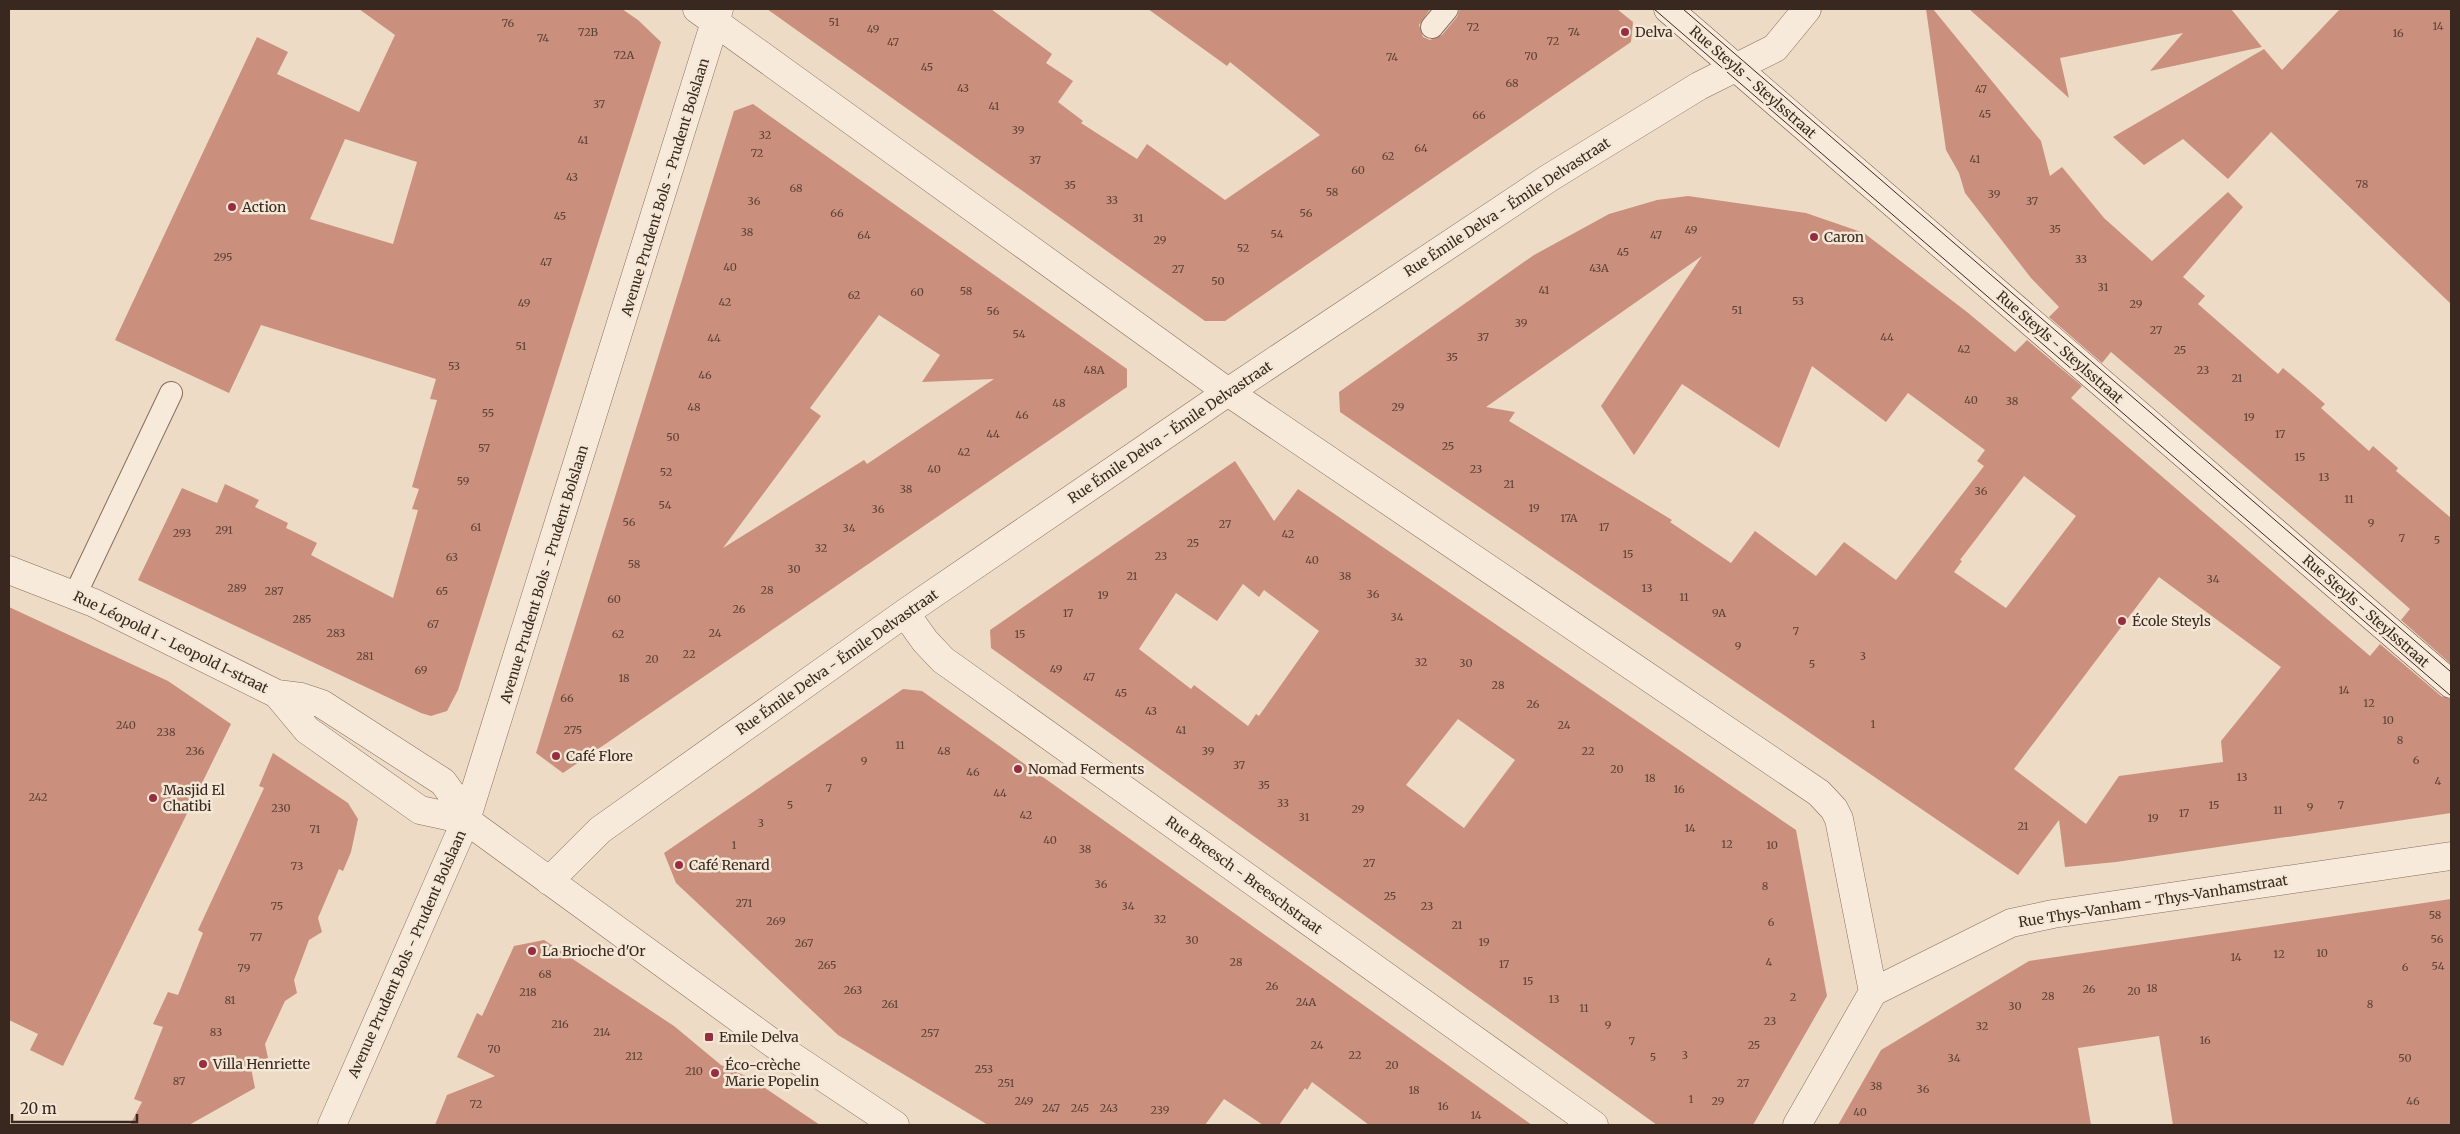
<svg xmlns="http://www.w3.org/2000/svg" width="2460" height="1134" viewBox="0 0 2460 1134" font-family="Merriweather,serif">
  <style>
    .building { fill: #ca907d; fill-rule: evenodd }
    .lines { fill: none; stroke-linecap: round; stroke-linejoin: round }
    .lane-casing { stroke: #886c5c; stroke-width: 24 }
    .street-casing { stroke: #886c5c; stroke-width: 29 }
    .secondary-casing { stroke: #6a4e3f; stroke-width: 29 }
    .lane { stroke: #f8eada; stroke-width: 22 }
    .street { stroke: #f8eada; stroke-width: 28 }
    .secondary { stroke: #f8eada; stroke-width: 28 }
    .tram { stroke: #392820; stroke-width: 1 }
    .poi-dot { fill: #962e41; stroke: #f5e7d6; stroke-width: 2 }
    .labels { text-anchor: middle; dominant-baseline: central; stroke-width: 5; stroke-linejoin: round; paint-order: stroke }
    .number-label { font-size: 11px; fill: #5d4237 }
    .poi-label { font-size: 14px; fill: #392820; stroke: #f5e7d6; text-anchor: start }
    .street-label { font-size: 14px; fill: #392820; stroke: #f5e7d6 }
  </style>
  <rect width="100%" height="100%" fill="#eddbc6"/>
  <path class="building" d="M359,9H622L638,20L661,42L458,690L447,711L431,716L421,713L138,580L182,488L217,503L225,484L259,500L255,507L288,523L286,528L317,543L311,555L393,598L418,510L412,509L419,489L412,487L437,400L430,399L436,379L261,325L229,393L115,340L257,37L288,52L277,74L359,112L395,35ZM345,139L417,162L393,244L310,219Z
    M767,9H991L1052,54L1046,63L1073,81L1058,102L1083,121L1081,123L1137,159L1147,144L1225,200L1320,135L1230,62L1227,66L1148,9H1430L1419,25L1423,37L1430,40L1442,35L1457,17L1460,9H1617L1633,22L1631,42L1225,321H1205Z
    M1926,9H1933L2041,141L2050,176L2062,167L2104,218L2152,261L2228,192L2243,207L2183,277L2205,296L2198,304L2278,374L2283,368L2302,384L2325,404L2321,408L2369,451L2373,446L2398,468L2396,471L2451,518V664L2401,620L2410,609L2358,563L2111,352L2102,363L2049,317L2059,307L2031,278L1965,193L1959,173L1946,150Z
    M1969,9H2231L2262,47L2150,71L2183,33L2060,58L2069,98Z
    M2340,9H2451V304L2271,132L2228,179L2183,139L2144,165L2113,137L2264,49L2282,70Z
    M753,104L1127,369V387L563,773L536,753L734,111ZM879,315L940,355L922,382L994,379L867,464L864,460L723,548L821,416L810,408Z
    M1688,196L1806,213L1864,233L1967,312L2015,352L2027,340L2082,386L2071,398L2370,656L2380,644L2441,696L2451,699V813L2116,862L2065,867L2059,820L2018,875L1340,412L1339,392L1534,255L1609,214L1657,200ZM1702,256L1601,406L1634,455L1682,384L1779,448L1812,366L1886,422L1908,393L1985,450L1977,461L1984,466L1896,580L1844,542L1816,576L1755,531L1731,563L1670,522L1672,520L1509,421L1515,412L1486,407ZM2024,476L2076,516L2006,608L1954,572L1962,561L1960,560ZM2159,577L2281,667L2221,741L2223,762L2119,776L2086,824L2014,769Z
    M1235,461L1274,521L1298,489L1796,830L1827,996L1753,1125H1657L991,648L990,630ZM1243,584L1259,597L1264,590L1319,631L1259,716L1256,714L1248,726L1194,685L1191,689L1139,649L1176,593L1217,621ZM1458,719L1515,760L1464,828L1406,785Z
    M9,607L168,681L231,724L63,1066L30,1050L38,1034L9,1020Z
    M903,689L922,691L1532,1125H1369L1312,1082L1307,1090L1305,1088L1279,1125H1263L1224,1099L1205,1125H988L838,1035L676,883L664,853Z
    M273,753L348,803L358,819L351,852L343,871L339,869L318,918L322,932L309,940L294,980L297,993L285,1001L265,1044L268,1058L251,1068L255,1088L189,1125H130L142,1102L134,1099L163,1027L153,1024L168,992L178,995L203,933L198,930L264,788L259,786Z
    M2451,899V1125H2173L2159,1036L2078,1048L2091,1125H1838L1881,1050L2029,961Z
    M544,940L674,1026L721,1065L750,1078L820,1125H435L447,1095L495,1076L457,1057L477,1013L482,1016L514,946Z"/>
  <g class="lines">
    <g class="lane-casing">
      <path id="lane" d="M1432,27L1447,9
        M75,595L171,393"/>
    </g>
    <g class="street-casing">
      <path id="street" d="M697,9L1228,392L1819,793L1834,809L1839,819L1873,992
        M9,570L94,603L277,694L301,697L322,704L443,782L456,800L466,820
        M905,613L925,641L943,660L1594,1125
        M277,694L307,730L420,810L466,820L778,1047L895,1125
        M549,881L600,830L905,613L1228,392L1549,178L1699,86L1775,48L1807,9
        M332,1125L466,820L719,9
        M1797,1125L1873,992L2011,923L2053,914L2451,856"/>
    </g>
    <g class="secondary-casing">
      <path id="secondary" d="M1668,9L2451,684"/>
    </g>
    <use href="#lane" class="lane"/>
    <use href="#street" class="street"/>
    <use href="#secondary" class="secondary"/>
    <path class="tram" d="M1654,9L2451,696
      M1683,9L2451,672"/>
  </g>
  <g class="poi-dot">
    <circle cx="1625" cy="32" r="5"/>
    <circle cx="232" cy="207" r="5"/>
    <circle cx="1814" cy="237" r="5"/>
    <circle cx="2122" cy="621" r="5"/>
    <circle cx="556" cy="756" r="5"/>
    <circle cx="1018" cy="769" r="5"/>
    <circle cx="153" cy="798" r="5"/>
    <circle cx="679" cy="865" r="5"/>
    <circle cx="532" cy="951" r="5"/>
    <rect x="704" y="1032" width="10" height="10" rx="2.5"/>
    <circle cx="203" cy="1064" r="5"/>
    <circle cx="715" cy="1073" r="5"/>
  </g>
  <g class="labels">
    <g class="number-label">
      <text x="834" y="22">51</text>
      <text x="508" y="23">76</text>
      <text x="2438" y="26">14</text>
      <text x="1473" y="27">72</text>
      <text x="873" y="29">49</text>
      <text x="588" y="32">72B</text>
      <text x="1574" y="32">74</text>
      <text x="2398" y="33">16</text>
      <text x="543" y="38">74</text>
      <text x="1553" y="41">72</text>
      <text x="893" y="42">47</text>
      <text x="624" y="55">72A</text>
      <text x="1531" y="56">70</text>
      <text x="1392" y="57">74</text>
      <text x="927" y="67">45</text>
      <text x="1512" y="83">68</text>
      <text x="963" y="88">43</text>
      <text x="1981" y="89">47</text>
      <text x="599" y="104">37</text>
      <text x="994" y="106">41</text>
      <text x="1985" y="114">45</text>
      <text x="1479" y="115">66</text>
      <text x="1018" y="130">39</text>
      <text x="765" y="135">32</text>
      <text x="583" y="140">41</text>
      <text x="1421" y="148">64</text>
      <text x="757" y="153">72</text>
      <text x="1388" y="156">62</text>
      <text x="1975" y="159">41</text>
      <text x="1035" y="160">37</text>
      <text x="1358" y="170">60</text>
      <text x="572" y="177">43</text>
      <text x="2362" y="184">78</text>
      <text x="1070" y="185">35</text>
      <text x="796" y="188">68</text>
      <text x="1332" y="192">58</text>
      <text x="1994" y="194">39</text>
      <text x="1112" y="200">33</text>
      <text x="754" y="201">36</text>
      <text x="2032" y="201">37</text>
      <text x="837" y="213">66</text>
      <text x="1306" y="213">56</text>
      <text x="560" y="216">45</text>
      <text x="1138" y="218">31</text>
      <text x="2055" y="229">35</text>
      <text x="1691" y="230">49</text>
      <text x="747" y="232">38</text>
      <text x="1277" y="234">54</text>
      <text x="864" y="235">64</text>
      <text x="1656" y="235">47</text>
      <text x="1160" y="240">29</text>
      <text x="1243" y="248">52</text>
      <text x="1623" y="252">45</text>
      <text x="223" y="257">295</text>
      <text x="2081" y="259">33</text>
      <text x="546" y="262">47</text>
      <text x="730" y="267">40</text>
      <text x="1599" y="268">43A</text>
      <text x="1178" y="269">27</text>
      <text x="1218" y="281">50</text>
      <text x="2103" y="287">31</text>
      <text x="1544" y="290">41</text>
      <text x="966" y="291">58</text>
      <text x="917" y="292">60</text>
      <text x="854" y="295">62</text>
      <text x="1798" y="301">53</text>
      <text x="725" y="302">42</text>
      <text x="524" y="303">49</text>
      <text x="2136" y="304">29</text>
      <text x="1737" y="310">51</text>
      <text x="993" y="311">56</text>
      <text x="1521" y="323">39</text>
      <text x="2156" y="330">27</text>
      <text x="1019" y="334">54</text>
      <text x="1483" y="337">37</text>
      <text x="1887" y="337">44</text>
      <text x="714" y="338">44</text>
      <text x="521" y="346">51</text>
      <text x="1964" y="349">42</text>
      <text x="2180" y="350">25</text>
      <text x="1452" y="357">35</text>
      <text x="454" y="366">53</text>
      <text x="1094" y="370">48A</text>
      <text x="2203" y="370">23</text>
      <text x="705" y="375">46</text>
      <text x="2237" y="378">21</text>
      <text x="1971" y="400">40</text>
      <text x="2012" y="401">38</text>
      <text x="1059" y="403">48</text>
      <text x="694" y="407">48</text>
      <text x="1398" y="407">29</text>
      <text x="488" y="413">55</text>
      <text x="1022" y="415">46</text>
      <text x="2249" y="417">19</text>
      <text x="993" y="434">44</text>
      <text x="2280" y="434">17</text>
      <text x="673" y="437">50</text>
      <text x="1448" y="446">25</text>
      <text x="484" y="448">57</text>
      <text x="964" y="452">42</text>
      <text x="2300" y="457">15</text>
      <text x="934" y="469">40</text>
      <text x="1476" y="469">23</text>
      <text x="666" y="472">52</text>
      <text x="2324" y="477">13</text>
      <text x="463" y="481">59</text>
      <text x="1509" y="484">21</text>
      <text x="906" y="489">38</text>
      <text x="1981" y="491">36</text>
      <text x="2349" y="499">11</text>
      <text x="665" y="505">54</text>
      <text x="1534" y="508">19</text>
      <text x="878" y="509">36</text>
      <text x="1569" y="518">17A</text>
      <text x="629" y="522">56</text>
      <text x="2371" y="523">9</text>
      <text x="1225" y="524">27</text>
      <text x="476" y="527">61</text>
      <text x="1604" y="527">17</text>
      <text x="849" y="528">34</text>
      <text x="224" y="530">291</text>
      <text x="182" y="533">293</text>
      <text x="1288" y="534">42</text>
      <text x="2402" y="538">7</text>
      <text x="2437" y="540">5</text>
      <text x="1193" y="543">25</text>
      <text x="821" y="548">32</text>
      <text x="1628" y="554">15</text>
      <text x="1161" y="556">23</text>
      <text x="452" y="557">63</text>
      <text x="1312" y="560">40</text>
      <text x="634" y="564">58</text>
      <text x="794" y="569">30</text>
      <text x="1132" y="576">21</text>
      <text x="1345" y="576">38</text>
      <text x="2213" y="579">34</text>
      <text x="237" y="588">289</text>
      <text x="1647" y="588">13</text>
      <text x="767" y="590">28</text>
      <text x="274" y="591">287</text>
      <text x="442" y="591">65</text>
      <text x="1373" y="594">36</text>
      <text x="1103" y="595">19</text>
      <text x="1684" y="597">11</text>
      <text x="614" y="599">60</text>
      <text x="739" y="609">26</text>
      <text x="1068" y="613">17</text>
      <text x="1719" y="613">9A</text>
      <text x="1397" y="617">34</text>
      <text x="302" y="619">285</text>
      <text x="433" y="624">67</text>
      <text x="1796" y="631">7</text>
      <text x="336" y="633">283</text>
      <text x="715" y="633">24</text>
      <text x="618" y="634">62</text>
      <text x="1020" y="634">15</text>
      <text x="1738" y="646">9</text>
      <text x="689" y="654">22</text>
      <text x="365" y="656">281</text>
      <text x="1863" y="656">3</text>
      <text x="652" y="659">20</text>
      <text x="1421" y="662">32</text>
      <text x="1466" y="663">30</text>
      <text x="1812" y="664">5</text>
      <text x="1056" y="669">49</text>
      <text x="421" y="670">69</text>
      <text x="1089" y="677">47</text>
      <text x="624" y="678">18</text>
      <text x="1498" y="685">28</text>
      <text x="2344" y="690">14</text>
      <text x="1121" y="693">45</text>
      <text x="567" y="698">66</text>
      <text x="2369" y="703">12</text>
      <text x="1533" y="704">26</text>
      <text x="1151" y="711">43</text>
      <text x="2388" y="720">10</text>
      <text x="1873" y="724">1</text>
      <text x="126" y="725">240</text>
      <text x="1564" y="725">24</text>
      <text x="573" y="730">275</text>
      <text x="1181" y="730">41</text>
      <text x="166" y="732">238</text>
      <text x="2400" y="740">8</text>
      <text x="900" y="745">11</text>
      <text x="195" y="751">236</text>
      <text x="944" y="751">48</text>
      <text x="1208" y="751">39</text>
      <text x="1588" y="751">22</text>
      <text x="2416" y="760">6</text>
      <text x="864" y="761">9</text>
      <text x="1239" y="765">37</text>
      <text x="1617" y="769">20</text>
      <text x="973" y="772">46</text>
      <text x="2242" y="777">13</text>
      <text x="1650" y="778">18</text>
      <text x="2438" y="781">4</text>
      <text x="1264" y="785">35</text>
      <text x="829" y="788">7</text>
      <text x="1679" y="789">16</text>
      <text x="1000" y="793">44</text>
      <text x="38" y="797">242</text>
      <text x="1283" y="803">33</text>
      <text x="790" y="805">5</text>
      <text x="2214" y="805">15</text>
      <text x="2341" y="805">7</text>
      <text x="2310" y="807">9</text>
      <text x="281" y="808">230</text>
      <text x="1358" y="809">29</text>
      <text x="2278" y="810">11</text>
      <text x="2184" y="813">17</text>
      <text x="1026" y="815">42</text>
      <text x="1304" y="817">31</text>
      <text x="2153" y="818">19</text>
      <text x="761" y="823">3</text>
      <text x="2023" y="826">21</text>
      <text x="1690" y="828">14</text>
      <text x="315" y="829">71</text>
      <text x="1050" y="840">40</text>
      <text x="1727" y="844">12</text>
      <text x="734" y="845">1</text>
      <text x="1772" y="845">10</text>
      <text x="1085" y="849">38</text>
      <text x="1369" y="863">27</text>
      <text x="297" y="866">73</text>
      <text x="1101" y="884">36</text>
      <text x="1765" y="886">8</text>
      <text x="1390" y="896">25</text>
      <text x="744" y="903">271</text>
      <text x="277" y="906">75</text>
      <text x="1128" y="906">34</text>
      <text x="1427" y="906">23</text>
      <text x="2435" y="915">58</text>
      <text x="1160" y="919">32</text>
      <text x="776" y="921">269</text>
      <text x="1771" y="922">6</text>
      <text x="1457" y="925">21</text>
      <text x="256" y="937">77</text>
      <text x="2437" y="939">56</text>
      <text x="1192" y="940">30</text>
      <text x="1484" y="942">19</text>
      <text x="804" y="943">267</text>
      <text x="2322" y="953">10</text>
      <text x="2279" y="954">12</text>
      <text x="2236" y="957">14</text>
      <text x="1236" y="962">28</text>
      <text x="1769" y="962">4</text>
      <text x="1504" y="964">17</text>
      <text x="827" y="965">265</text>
      <text x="2438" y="966">54</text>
      <text x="2405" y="967">6</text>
      <text x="244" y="968">79</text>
      <text x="545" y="974">68</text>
      <text x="1528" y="981">15</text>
      <text x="1272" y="986">26</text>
      <text x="2152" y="988">18</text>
      <text x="2089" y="989">26</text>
      <text x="853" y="990">263</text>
      <text x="2134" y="991">20</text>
      <text x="528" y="992">218</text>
      <text x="2048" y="996">28</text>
      <text x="1793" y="997">2</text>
      <text x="1554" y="999">13</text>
      <text x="230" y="1000">81</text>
      <text x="1306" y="1002">24A</text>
      <text x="890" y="1004">261</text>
      <text x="2370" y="1004">8</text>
      <text x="2015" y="1006">30</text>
      <text x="1584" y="1008">11</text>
      <text x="1770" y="1021">23</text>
      <text x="560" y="1024">216</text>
      <text x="1608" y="1025">9</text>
      <text x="1982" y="1026">32</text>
      <text x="216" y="1032">83</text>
      <text x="602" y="1032">214</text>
      <text x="930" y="1033">257</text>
      <text x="2205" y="1040">16</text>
      <text x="1632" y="1041">7</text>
      <text x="1317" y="1045">24</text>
      <text x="1754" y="1045">25</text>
      <text x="494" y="1049">70</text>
      <text x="1355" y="1055">22</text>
      <text x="1685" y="1055">3</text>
      <text x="634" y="1056">212</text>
      <text x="1653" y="1057">5</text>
      <text x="1954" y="1058">34</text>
      <text x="2405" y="1058">50</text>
      <text x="1392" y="1065">20</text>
      <text x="984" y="1069">253</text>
      <text x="694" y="1071">210</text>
      <text x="179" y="1081">87</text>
      <text x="1006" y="1083">251</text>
      <text x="1743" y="1083">27</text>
      <text x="1876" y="1086">38</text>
      <text x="1923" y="1089">36</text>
      <text x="1414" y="1090">18</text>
      <text x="1691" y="1099">1</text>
      <text x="1024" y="1101">249</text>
      <text x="1718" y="1101">29</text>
      <text x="2413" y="1101">46</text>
      <text x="476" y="1104">72</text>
      <text x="1443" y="1106">16</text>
      <text x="1051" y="1108">247</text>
      <text x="1080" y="1108">245</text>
      <text x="1109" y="1108">243</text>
      <text x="1160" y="1110">239</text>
      <text x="1860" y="1112">40</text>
      <text x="1476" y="1115">14</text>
    </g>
    <g class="poi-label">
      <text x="1635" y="32">Delva</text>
      <text x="242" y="207">Action</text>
      <text x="1824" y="237">Caron</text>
      <text x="2132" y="621">École Steyls</text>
      <text x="566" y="756">Café Flore</text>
      <text x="1028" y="769">Nomad Ferments</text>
      <text x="163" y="790">Masjid El<tspan x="163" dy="16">Chatibi</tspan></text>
      <text x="689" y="865">Café Renard</text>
      <text x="542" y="951">La Brioche d'Or</text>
      <text x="719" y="1037">Emile Delva</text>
      <text x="213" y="1064">Villa Henriette</text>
      <text x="725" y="1065">Éco-crèche<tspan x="725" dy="16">Marie Popelin</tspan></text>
    </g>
    <g class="street-label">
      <text transform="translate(1753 82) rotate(41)">Rue Steyls - Steylsstraat</text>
      <text transform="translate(665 187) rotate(-73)">Avenue Prudent Bols - Prudent Bolslaan</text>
      <text transform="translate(1507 207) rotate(-33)">Rue Émile Delva - Émile Delvastraat</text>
      <text transform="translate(2060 347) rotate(41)">Rue Steyls - Steylsstraat</text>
      <text transform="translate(1170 432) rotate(-34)">Rue Émile Delva - Émile Delvastraat</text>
      <text transform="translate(544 574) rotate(-73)">Avenue Prudent Bols - Prudent Bolslaan</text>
      <text transform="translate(2366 611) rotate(41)">Rue Steyls - Steylsstraat</text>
      <text transform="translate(171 642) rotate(26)">Rue Léopold I - Leopold I-straat</text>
      <text transform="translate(837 662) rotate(-35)">Rue Émile Delva - Émile Delvastraat</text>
      <text transform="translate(1244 875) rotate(36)">Rue Breesch - Breeschstraat</text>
      <text transform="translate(2153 901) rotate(-9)">Rue Thys-Vanham - Thys-Vanhamstraat</text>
      <text transform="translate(407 954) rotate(-66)">Avenue Prudent Bols - Prudent Bolslaan</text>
    </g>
  </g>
  <rect width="2460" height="1134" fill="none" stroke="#392820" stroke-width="20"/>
  <path d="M12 1114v8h125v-8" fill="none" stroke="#392820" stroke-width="2.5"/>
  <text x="20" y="1114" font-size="15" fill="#392820" stroke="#f5e7d6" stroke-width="4" paint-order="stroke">20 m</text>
</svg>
